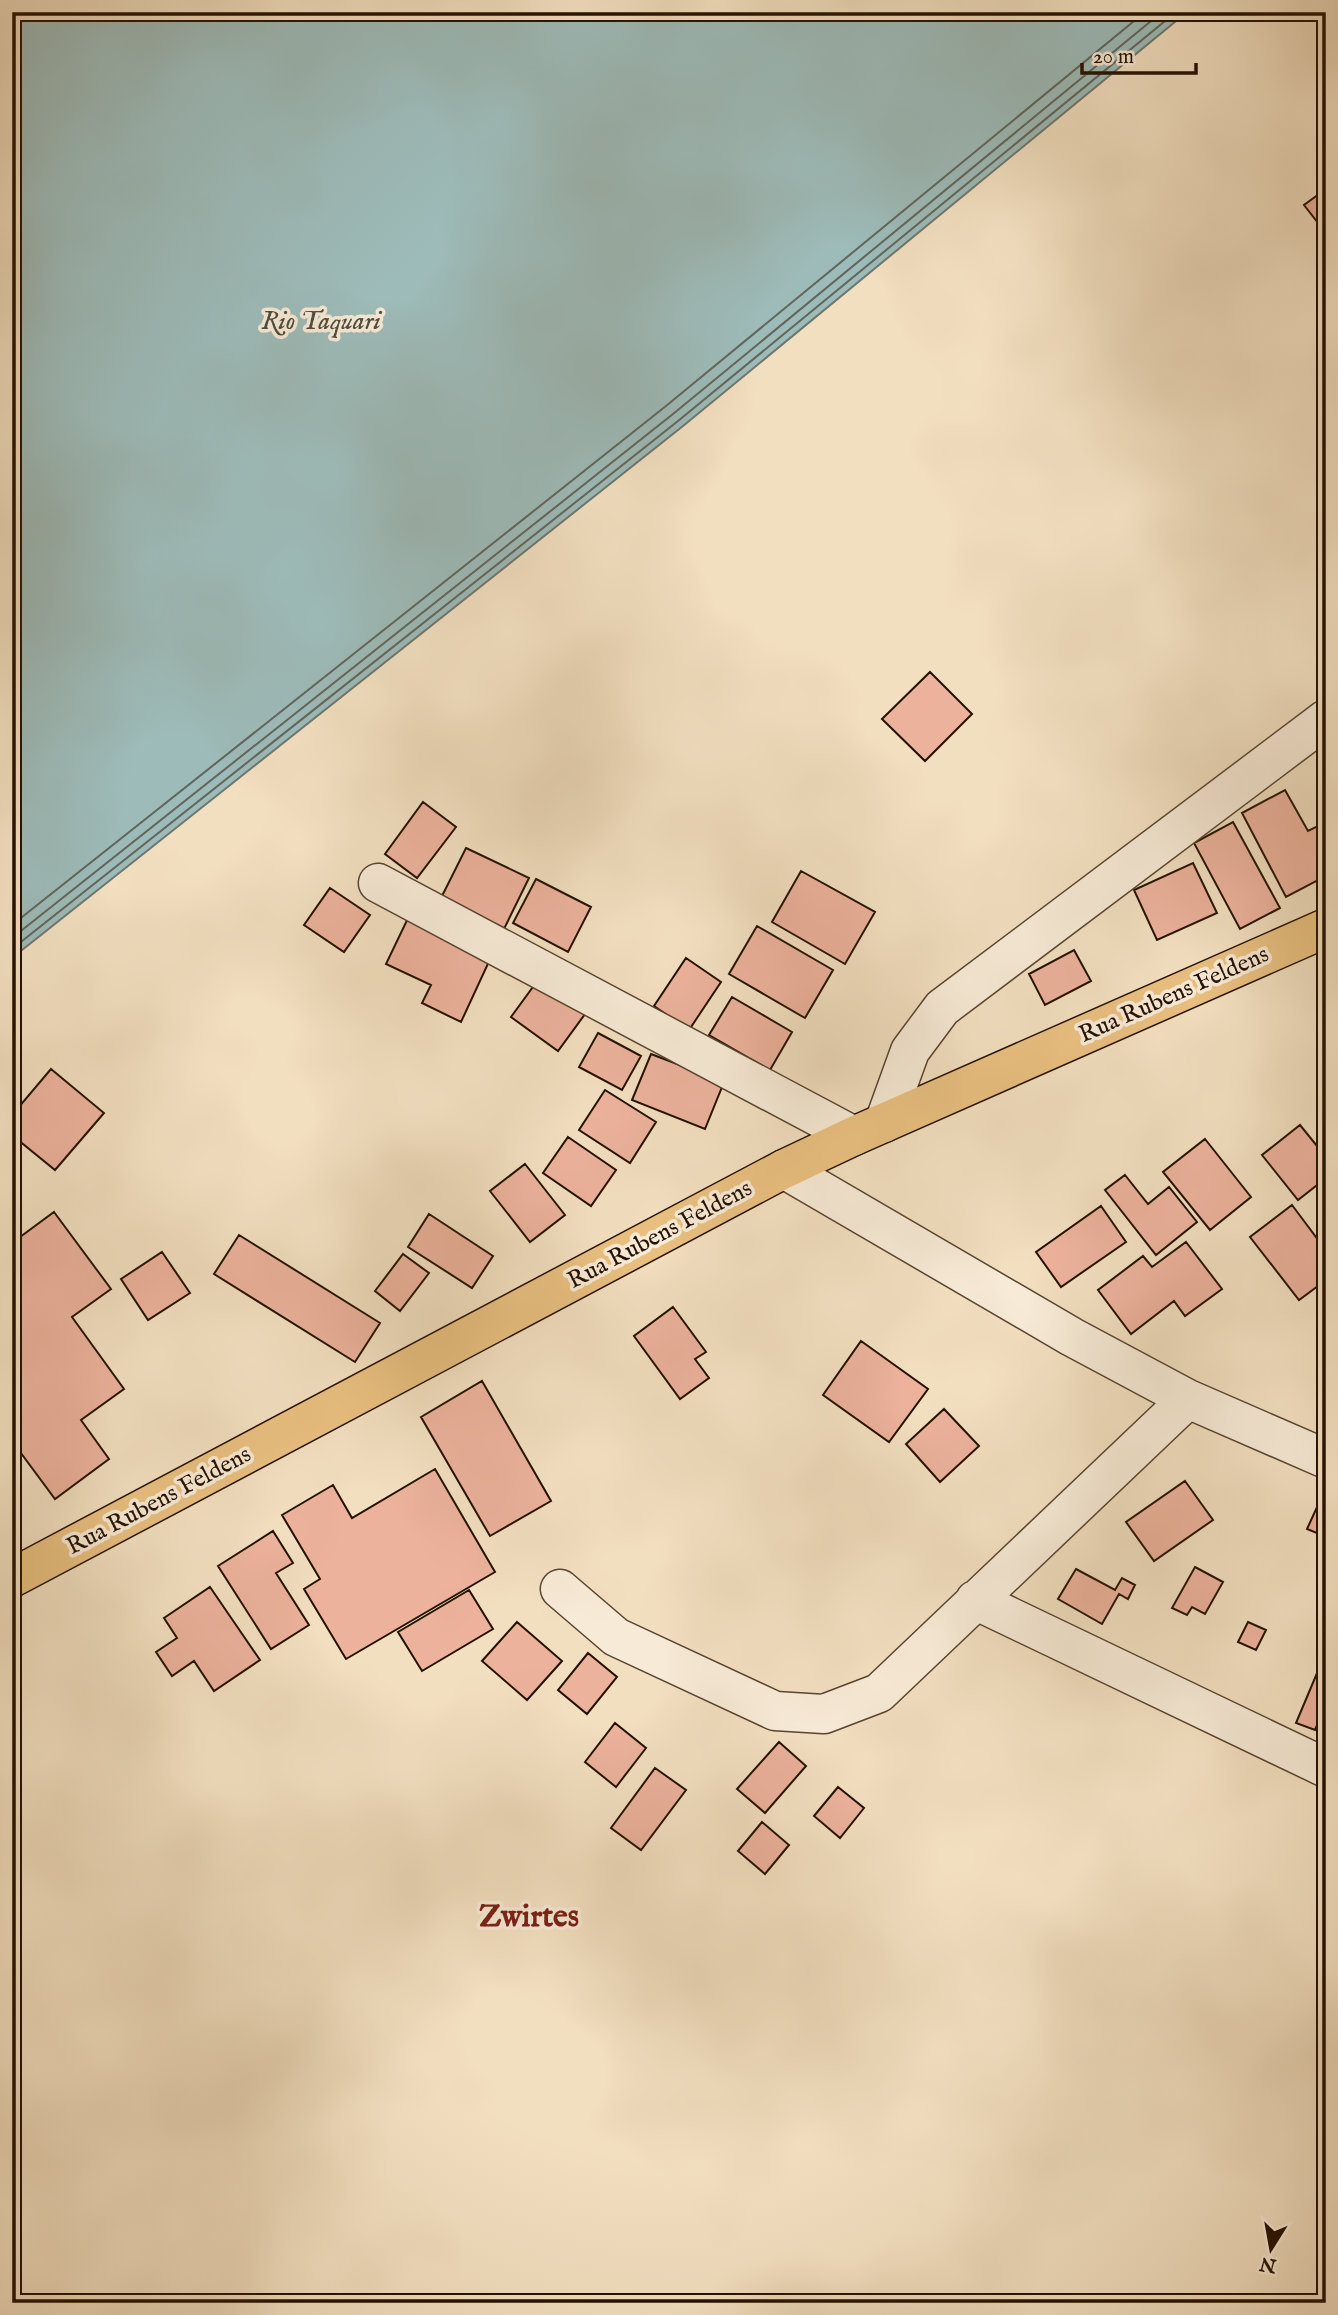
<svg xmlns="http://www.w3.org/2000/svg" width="1338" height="2315" viewBox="0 0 1338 2315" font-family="'IM FELL English',serif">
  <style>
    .water { fill: #9dbbb9; stroke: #6d776f; stroke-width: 2 }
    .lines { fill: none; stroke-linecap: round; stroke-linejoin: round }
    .shore { stroke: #60665c; stroke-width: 2 }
    .building { fill: #ecb29c; stroke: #241100; stroke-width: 2 }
    .minor-casing { stroke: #584430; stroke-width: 41 }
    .major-casing { stroke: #241100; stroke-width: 41 }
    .minor { stroke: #f7ead6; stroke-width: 38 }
    .major { stroke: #e9c080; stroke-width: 38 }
    .labels { text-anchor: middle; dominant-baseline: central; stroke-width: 7; stroke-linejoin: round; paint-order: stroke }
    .street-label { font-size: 24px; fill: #241100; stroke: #f7ead6 }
    .water-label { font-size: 26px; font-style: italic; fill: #4e4c41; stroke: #f7ead6 }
    .district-label { font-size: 32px; font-weight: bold; fill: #7a1f14; stroke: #f7ead6 }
  </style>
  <rect width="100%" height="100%" fill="#f2dfc0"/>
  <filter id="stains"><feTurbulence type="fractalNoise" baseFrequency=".00286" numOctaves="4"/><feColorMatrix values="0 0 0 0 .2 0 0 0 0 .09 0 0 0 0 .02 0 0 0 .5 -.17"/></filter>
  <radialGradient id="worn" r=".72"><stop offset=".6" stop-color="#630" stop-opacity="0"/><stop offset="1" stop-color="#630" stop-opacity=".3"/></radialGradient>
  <path class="water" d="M12,12H1187L683,426L12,958Z"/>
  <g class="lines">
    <path class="shore" d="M12,925L666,406L1145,12
      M12,938L673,414L1162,12
      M12,949L678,421L1176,12"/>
  </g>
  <path class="building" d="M1326,189V233L1304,205Z
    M930,672L972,714L925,761L882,719Z
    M1285,790L1308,831L1326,822V876L1286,897L1242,813Z
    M423,802L456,827L417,878L385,854Z
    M1233,822L1280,908L1240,929L1194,843Z
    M466,848L529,878L504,929L441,898Z
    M1193,863L1217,913L1157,940L1134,890Z
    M801,871L875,912L845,964L772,922Z
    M536,879L591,907L568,952L513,923Z
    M330,888L370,915L344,952L304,925Z
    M409,916L492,955L461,1022L422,1003L431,985L386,964Z
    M757,926L833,970L805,1018L729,974Z
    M1074,950L1091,981L1045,1005L1029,974Z
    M686,958L721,982L689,1030L654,1006Z
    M541,976L588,1010L558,1051L511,1017Z
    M732,997L792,1032L770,1070L709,1035Z
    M598,1033L641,1056L622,1090L579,1067Z
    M651,1054L724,1082L705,1129L632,1100Z
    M51,1069L104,1113L55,1170L12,1135V1115Z
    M605,1090L656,1122L630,1163L579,1130Z
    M1300,1125L1326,1157V1178L1298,1200L1262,1155Z
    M568,1137L616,1170L591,1206L543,1173Z
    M1205,1139L1251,1197L1210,1230L1163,1172Z
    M525,1164L565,1215L530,1242L490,1191Z
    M1125,1175L1148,1204L1169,1187L1197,1222L1156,1255L1105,1190Z
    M1292,1205L1322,1245L1326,1242V1280L1299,1300L1250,1237Z
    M1101,1206L1126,1242L1061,1287L1036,1252Z
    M54,1212L111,1289L72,1317L124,1389L81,1420L109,1459L55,1499L12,1441V1243Z
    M429,1214L493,1256L472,1288L408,1247Z
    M239,1235L380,1323L355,1362L214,1274Z
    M1186,1242L1222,1289L1185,1316L1174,1301L1131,1334L1098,1290L1143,1256L1152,1267Z
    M162,1252L190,1293L148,1320L121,1279Z
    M403,1254L429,1273L400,1311L375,1291Z
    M673,1307L706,1352L695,1359L709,1378L680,1399L634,1336Z
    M861,1341L928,1389L889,1442L823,1395Z
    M482,1381L551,1501L490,1536L421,1417Z
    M944,1409L979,1446L940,1482L906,1444Z
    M435,1469L495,1572L346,1659L304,1589L320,1579L282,1515L333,1485L352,1518Z
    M1185,1481L1213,1520L1154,1561L1126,1522Z
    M1323,1494L1326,1495L1324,1536L1307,1529Z
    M273,1531L293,1563L276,1573L309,1625L271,1649L218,1566Z
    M1195,1567L1223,1582L1205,1614L1192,1607L1187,1615L1172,1608Z
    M1076,1569L1115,1590L1122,1578L1135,1585L1128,1599L1119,1594L1102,1624L1058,1599Z
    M210,1587L260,1660L214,1691L194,1661L172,1676L156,1652L177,1638L164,1618Z
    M469,1590L493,1629L422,1671L398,1632Z
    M517,1622L562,1661L527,1700L482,1661Z
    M1248,1622L1266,1630L1256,1650L1238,1642Z
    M588,1653L617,1677L587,1714L558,1690Z
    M1320,1666L1326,1668V1704L1315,1730L1296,1723Z
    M615,1723L646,1748L616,1787L585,1762Z
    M779,1742L806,1766L765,1813L737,1789Z
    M655,1768L686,1790L641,1850L611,1828Z
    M838,1787L864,1808L840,1838L814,1816Z
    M762,1822L789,1845L765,1874L738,1851Z"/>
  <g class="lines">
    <g class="minor-casing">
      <path id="minor" d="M378,883L854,1136
        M884,1123L910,1051L942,1008L1326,719
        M784,1169L1072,1337L1188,1399L1326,1459
        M560,1589L616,1637L775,1711L824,1714L879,1693L1188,1399
        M975,1600L1326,1768"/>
    </g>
    <g class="major-casing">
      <path id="major" d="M12,1578L784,1169L854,1136L1326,928"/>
    </g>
    <use href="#minor" class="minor"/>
    <use href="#major" class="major"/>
  </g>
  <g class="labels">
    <g class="street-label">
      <text transform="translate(1174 995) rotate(-24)">Rua Rubens Feldens</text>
      <text transform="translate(660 1235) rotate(-28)">Rua Rubens Feldens</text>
      <text transform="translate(159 1501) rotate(-28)">Rua Rubens Feldens</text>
    </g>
    <g class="water-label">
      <text x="321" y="321">Rio Taquari</text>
    </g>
    <g class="district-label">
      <text x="529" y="1917">Zwirtes</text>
    </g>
  </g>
  <rect width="1338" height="2315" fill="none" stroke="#f2dfc0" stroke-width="42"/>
  <rect x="14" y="14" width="1310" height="2287" fill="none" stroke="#241100" stroke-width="3.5"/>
  <rect x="21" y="21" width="1296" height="2273" fill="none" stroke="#241100" stroke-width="2"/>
  <g transform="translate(1271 2249) rotate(191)" stroke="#f7ead6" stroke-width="5" paint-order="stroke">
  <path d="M0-5L12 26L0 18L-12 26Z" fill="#241100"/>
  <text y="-10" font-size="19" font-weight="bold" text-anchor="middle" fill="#241100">N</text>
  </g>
  <path d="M1082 63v10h114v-10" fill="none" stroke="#241100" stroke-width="3.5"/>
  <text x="1093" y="63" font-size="21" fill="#241100" stroke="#f7ead6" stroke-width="5" paint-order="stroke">20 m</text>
  <rect width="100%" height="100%" filter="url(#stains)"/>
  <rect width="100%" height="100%" fill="url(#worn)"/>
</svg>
